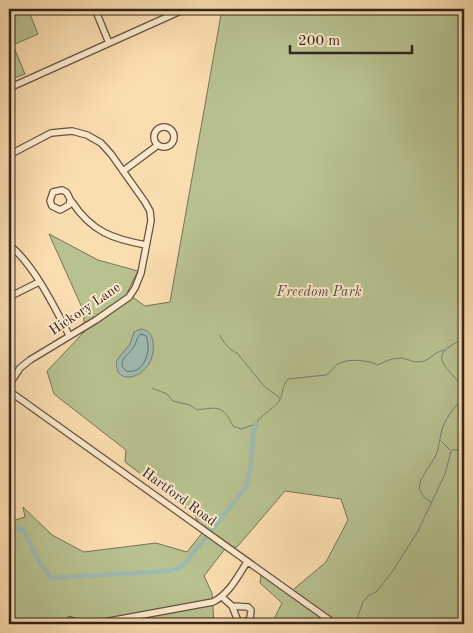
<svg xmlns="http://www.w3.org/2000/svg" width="473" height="633" viewBox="0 0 473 633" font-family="'Old Standard TT',serif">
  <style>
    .green { fill: #b8c290; stroke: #767357 }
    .water { fill: #9fbbb2; stroke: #747f77 }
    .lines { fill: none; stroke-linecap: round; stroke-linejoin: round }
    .shore { stroke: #697068; stroke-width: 1 }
    .stream { stroke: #747f77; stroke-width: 1 }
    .canal { stroke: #9fbbb2; stroke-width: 4.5 }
    .minor-casing { stroke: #655242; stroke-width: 8 }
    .minor { stroke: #fce9cc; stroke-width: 5.5 }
    .labels { text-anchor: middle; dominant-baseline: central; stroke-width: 4; stroke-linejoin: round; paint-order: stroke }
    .park-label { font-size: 14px; font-style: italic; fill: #544c3a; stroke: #fce9cc }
    .street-label { font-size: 14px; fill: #33241e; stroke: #fce9cc }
  </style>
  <rect width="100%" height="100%" fill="#faddb0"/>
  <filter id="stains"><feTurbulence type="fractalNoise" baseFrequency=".004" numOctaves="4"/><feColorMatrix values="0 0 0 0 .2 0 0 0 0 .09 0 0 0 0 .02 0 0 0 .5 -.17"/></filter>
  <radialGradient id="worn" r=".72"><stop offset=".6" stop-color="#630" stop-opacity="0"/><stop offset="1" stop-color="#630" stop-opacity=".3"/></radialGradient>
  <path class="green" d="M9,9H28L38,34L13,45L25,74L9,80Z
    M222,9H464V624H457L448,618L443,624H281L273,621L282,603L260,583L261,575L288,594L326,562L348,520L341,499L285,491L237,547L225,549L204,576L212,593L214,624H9V522L25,517L23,507L52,535L84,552L156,543L187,552L202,533L195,515L125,462L126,450L54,394L47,371L84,332V312L49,234L98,260L138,271L127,293L145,306L170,302Z"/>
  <path class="water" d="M141,329C148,330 152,334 153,342C158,377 112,391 117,360L130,344L134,332Z"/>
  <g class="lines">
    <path class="shore" d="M141,334L146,336C152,349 145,375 126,371C116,362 127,356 133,348C137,343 136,337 141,334Z"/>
    <path class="stream" d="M220,335C223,343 230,350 237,353L264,386L280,398
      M152,388L167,394L173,401L190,405L197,410C218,407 223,405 233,426L241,429L256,424C261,414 273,410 279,401C284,393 281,387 288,379L326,375C332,372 333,367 338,364C348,358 368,360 378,365C384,361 394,358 401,358C410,359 413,364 424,361C432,358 436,351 445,350
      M464,396C463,371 414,360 464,339
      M441,441L450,450
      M452,450H459L461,454
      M461,454L462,459L464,462
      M431,502C407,489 427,472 435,457C440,447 439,437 443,427C447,415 457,406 464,395
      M355,624L363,602L368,596L376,592L392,572L418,531L445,474L451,451"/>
    <path class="canal" d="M9,529H23L38,560L51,578L169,571L180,568L186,562L246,487L251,466L253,433L256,424"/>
    <g class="minor-casing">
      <path id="minor" d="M95,9L109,43
        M9,88L185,9
        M154 137a10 10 0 1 1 20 0a10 10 0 1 1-20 0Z
        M9,155L51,133L72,131L87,135L101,143L111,154L145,202L150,211L151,221L141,273L135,288L129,297L96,320L30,360L20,368L9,385
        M123,171L158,145
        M70,201L69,205L60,210L52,206L50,201L53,192L62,190L66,192C69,195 69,199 72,202C92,232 113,239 146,245
        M9,245C33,263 55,308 69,335
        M9,297L39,282
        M9,391L335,624
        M222,597L232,606L238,621L243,623L250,619L251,610L248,607L232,606
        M65,624L70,620L81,624
        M93,624L213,602C229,594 238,576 247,562"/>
    </g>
    <use href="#minor" class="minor"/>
  </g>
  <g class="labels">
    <g class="park-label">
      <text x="319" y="292">Freedom Park</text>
    </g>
    <g class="street-label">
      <text transform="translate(85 309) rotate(-34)">Hickory Lane</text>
      <text transform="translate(179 497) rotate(36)">Hartford Road</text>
    </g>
  </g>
  <rect width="473" height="633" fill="none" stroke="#faddb0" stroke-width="30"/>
  <rect x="10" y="10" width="453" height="613" fill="none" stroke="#33241e" stroke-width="2.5"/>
  <rect x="15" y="15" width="443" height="603" fill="none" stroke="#33241e"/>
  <path d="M290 45v8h122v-8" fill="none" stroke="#33241e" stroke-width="2.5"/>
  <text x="298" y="45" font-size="15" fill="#33241e" stroke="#fce9cc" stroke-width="4" paint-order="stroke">200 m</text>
  <rect width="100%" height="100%" filter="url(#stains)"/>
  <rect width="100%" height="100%" fill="url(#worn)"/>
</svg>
